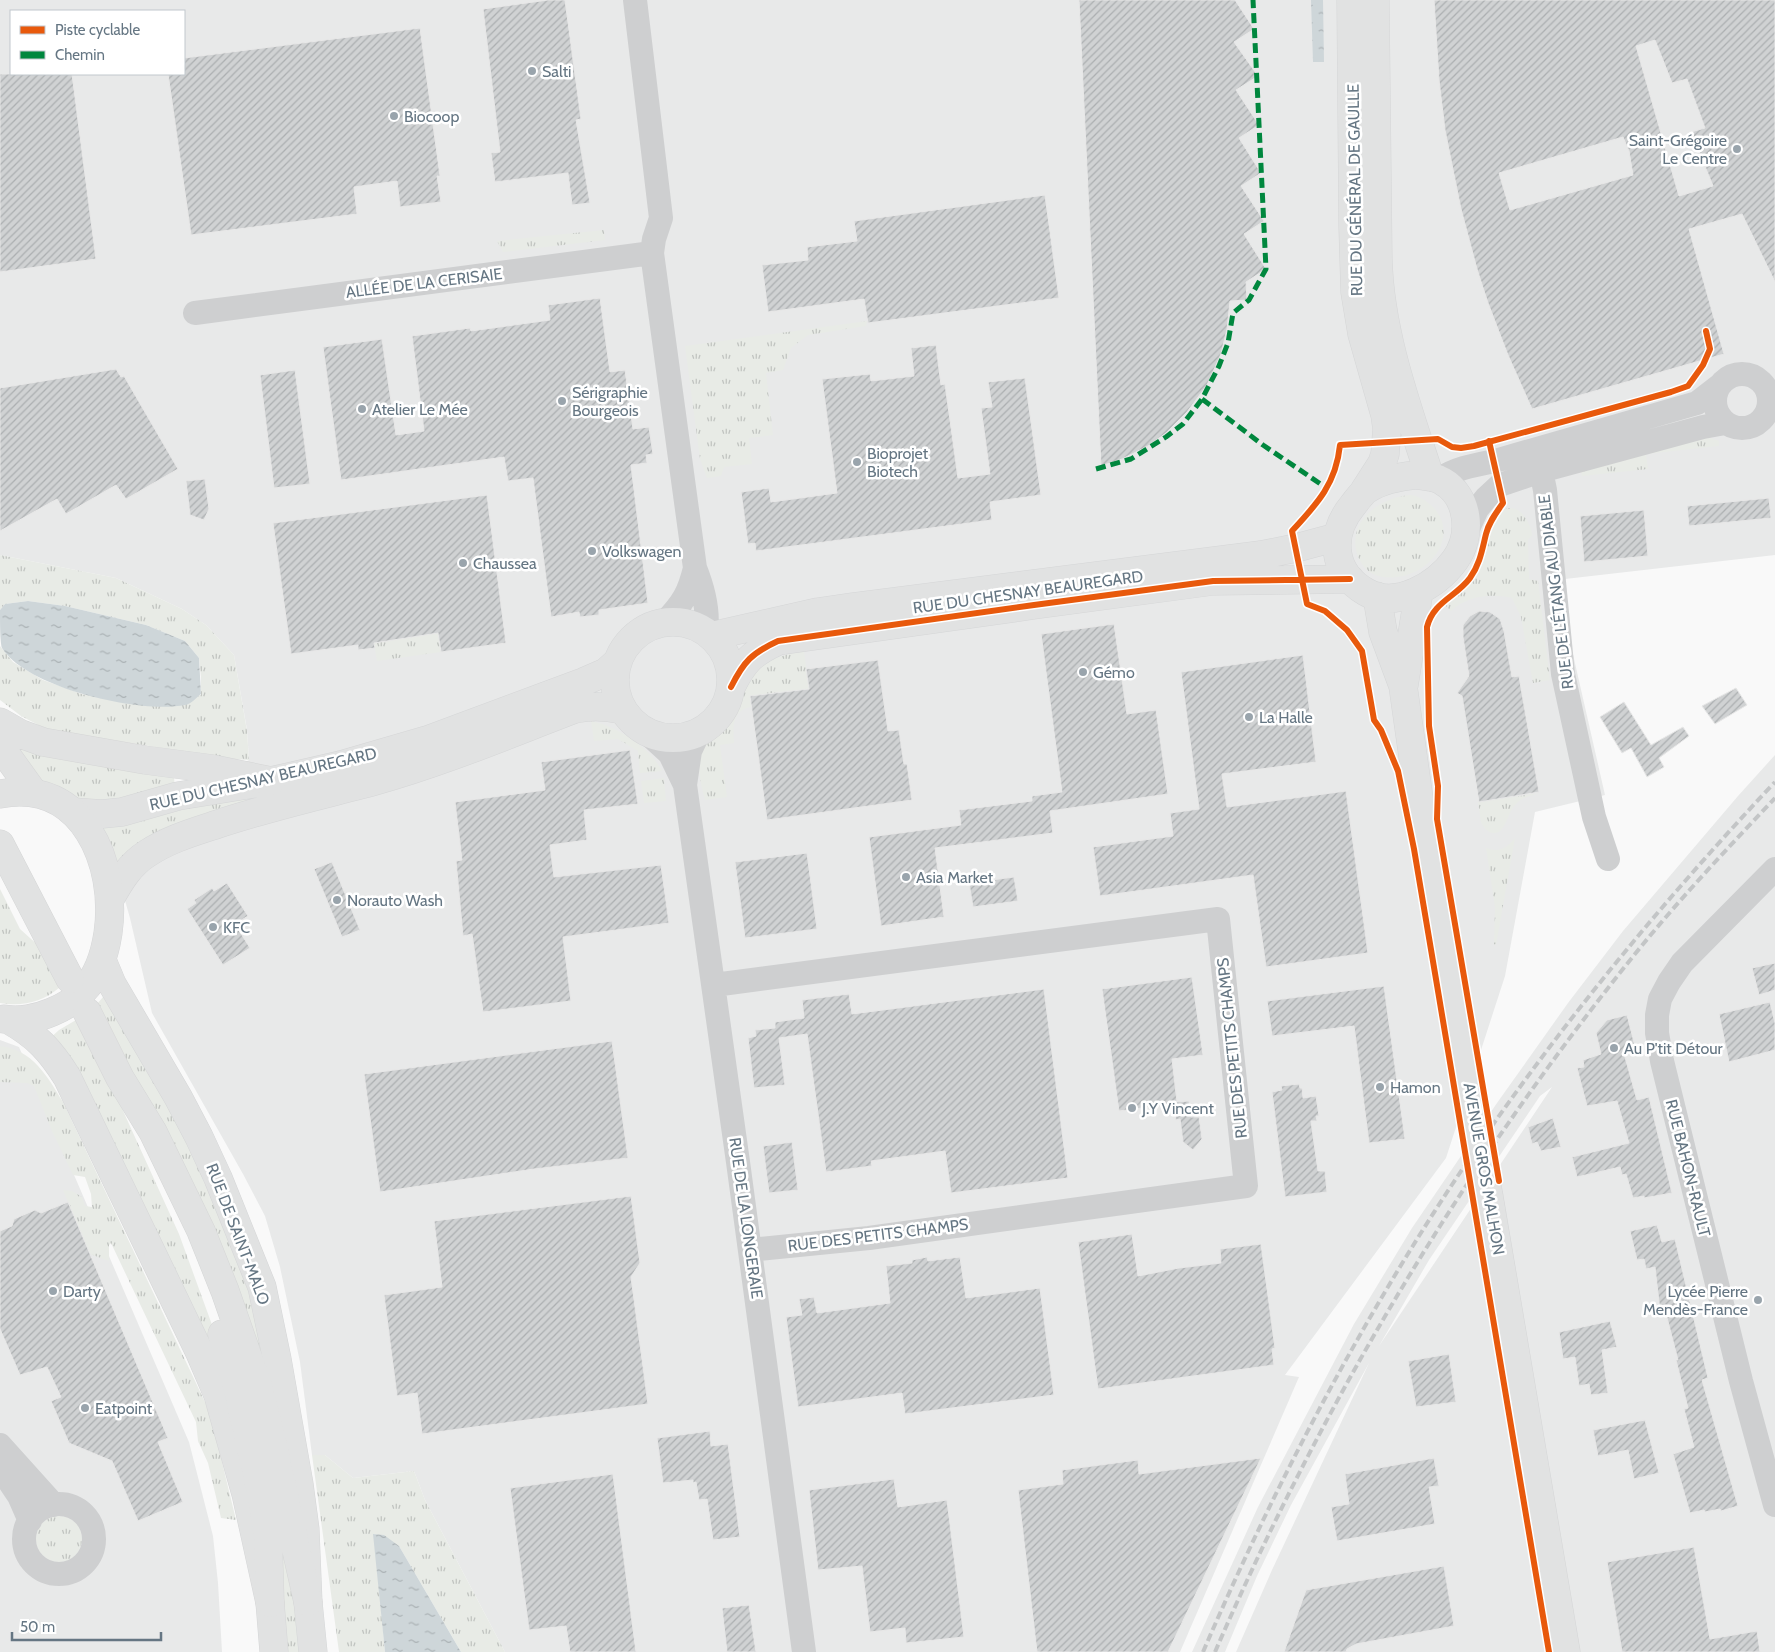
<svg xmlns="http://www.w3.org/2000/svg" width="1775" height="1652" viewBox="0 0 1775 1652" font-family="Cabin,sans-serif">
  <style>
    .built { fill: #e8e9e9; fill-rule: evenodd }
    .grass { fill: url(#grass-tufts) }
    .water { fill: url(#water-ripples) }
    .building { fill: url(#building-hatch); stroke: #e8e8e8; fill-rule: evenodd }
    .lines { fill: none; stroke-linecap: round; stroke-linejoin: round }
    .secondary-casing { stroke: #d5d6d7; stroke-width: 29 }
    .primary-casing { stroke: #d5d6d7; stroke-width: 29 }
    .trunk-casing { stroke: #d5d6d6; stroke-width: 29 }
    .minor { stroke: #cecfd0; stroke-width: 24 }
    .secondary { stroke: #e1e2e2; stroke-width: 28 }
    .primary { stroke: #e1e2e2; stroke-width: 28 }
    .trunk { stroke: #e1e2e2; stroke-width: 28 }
    .rail { stroke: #c3c5c6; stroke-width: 4; stroke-dasharray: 8 4; stroke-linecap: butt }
    .secondary-bridge-casing { stroke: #d5d6d7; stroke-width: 29; stroke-linecap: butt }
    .secondary-bridge { stroke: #e1e2e2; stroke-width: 28 }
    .quiet { stroke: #00873e; stroke-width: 5; stroke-dasharray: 10 5; stroke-linecap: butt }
    .cycleway-casing { stroke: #fff; stroke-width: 9 }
    .cycleway { stroke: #e8590c; stroke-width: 6 }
    .poi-dot { fill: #99a4ac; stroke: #fff; stroke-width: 2 }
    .labels { text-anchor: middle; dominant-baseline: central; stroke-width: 5; stroke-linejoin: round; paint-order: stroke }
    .poi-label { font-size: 16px; fill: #657683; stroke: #fff; text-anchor: start }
    .street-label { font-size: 16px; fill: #657683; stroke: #fff }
  </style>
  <defs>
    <pattern id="grass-tufts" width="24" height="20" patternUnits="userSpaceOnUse" patternTransform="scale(1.25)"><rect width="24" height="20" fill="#e8ebe6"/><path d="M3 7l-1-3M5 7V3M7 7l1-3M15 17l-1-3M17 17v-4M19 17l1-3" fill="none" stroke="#c0c3c0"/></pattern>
    <pattern id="water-ripples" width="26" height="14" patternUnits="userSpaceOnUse" patternTransform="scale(1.25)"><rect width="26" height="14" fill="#ced6d9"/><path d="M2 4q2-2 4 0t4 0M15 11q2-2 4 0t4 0" fill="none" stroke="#abb2b5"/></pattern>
    <pattern id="building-hatch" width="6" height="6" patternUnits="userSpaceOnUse" patternTransform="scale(1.25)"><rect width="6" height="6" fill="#d0d2d3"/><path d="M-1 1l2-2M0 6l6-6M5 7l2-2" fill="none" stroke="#acafb1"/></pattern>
  </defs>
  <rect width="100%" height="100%" fill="#f9f9f9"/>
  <path class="built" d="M0,0H1775V555L1565,579L1572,650L1605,795L1535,812L1505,976L1446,1158L1285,1375L1299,1377L1180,1652H505L425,1500L414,1471L353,1478L325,1455H312L300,1362L280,1267L265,1216L243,1174L152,1013L130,918L116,869L219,777L249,760L247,730L234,655L206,625L182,609L116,578L0,555ZM11,11H184V74H11Z
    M1775,755V1652H1236L1272,1570L1369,1363L1291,1505L1257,1576L1225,1652H1192L1258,1507L1354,1324L1412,1228L1497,1103L1568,1003L1623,931L1738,796ZM1552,1087L1379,1346L1429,1260L1540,1096Z
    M0,1040L19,1047L189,1442L213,1536L218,1583L222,1652H0Z"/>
  <path class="grass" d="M604,230L605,240L503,252L497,241Z
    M867,321L866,326L808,335L791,348L783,370L766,373L773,435L749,438L752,464L724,467L721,476L707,478L700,459L685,346Z
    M1703,437L1711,438L1719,441V446L1646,454L1648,469L1582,476L1581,471Z
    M1411,495C1432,499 1449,520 1442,542C1434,569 1398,585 1373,574C1365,570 1360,562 1357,554C1347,520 1381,497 1411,495Z
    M1509,508C1522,507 1531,524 1532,535L1528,540L1529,579L1538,581L1550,680L1533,683L1521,617L1512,598C1490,593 1467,596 1451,611L1445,605C1457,596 1468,588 1476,575C1480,569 1484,561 1486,554C1490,539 1490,513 1509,508Z
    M0,555L116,578L182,609L206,625L234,655L247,731L249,760L231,759L48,730L21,716L0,700V646L13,662L43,680L82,694L125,703L156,706L201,695V678L199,658L185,641L146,625L65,606L28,601L5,604L0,610Z
    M438,633L441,652L377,661L374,643Z
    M804,651L809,689L750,696L751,707C732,710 733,727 734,743L720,745L727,797L705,800C701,785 695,762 703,747C708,737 721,732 727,723C734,713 737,701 742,691C755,663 776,656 804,651Z
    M591,721C616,726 650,747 662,771L640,773L638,751L618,739L594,741Z
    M4,733L177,773L174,778L175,786L128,800L83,802L36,780Z
    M664,778L666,801L644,803L641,781Z
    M1540,793C1532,795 1524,797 1518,802C1510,809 1509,817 1504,826C1498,838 1485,833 1481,822C1480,815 1479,808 1478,802Z
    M246,798V802L116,869L96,826L166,810Z
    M1515,838L1496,945L1494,944L1495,907L1486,848C1499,853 1507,848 1515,838Z
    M0,889L20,929L40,947L59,988C42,1002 22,1007 0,1003Z
    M103,997L173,1107L247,1273L277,1400L97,1004Z
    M76,1020L119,1102L179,1234L215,1333L234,1400L48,1040L59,1030Z
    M0,1046C33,1050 47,1076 63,1102L205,1402L213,1425L236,1520L221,1518L208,1463L198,1441L196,1422L111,1243L109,1245V1261L90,1254L63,1190L72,1191L82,1197L85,1206L92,1207L91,1194L85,1177L73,1175L52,1131L34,1086L27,1083L0,1082Z
    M168,1176C240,1321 290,1490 301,1652H286C280,1566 267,1481 246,1398C227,1322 199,1248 168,1176Z
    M312,1455H325L353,1478L414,1471L425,1500L505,1652H461L399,1546L374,1534L385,1652H339Z
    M36 1539a23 23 0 1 1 46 0a23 23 0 1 1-46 0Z"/>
  <path class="water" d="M1311,0H1323L1324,62H1313Z
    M28,601L65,606L146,625L185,641L199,658L201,694C196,698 191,704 185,705C140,714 27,688 2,648C0,642 0,619 0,610L5,604Z
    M373,1534L384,1535L399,1546L461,1652H385Z"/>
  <path class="building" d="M548,0H565L581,119L576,120L590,203L572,205L568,173L495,182L491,153L500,152L483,9Z
    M1079,0H1235L1254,29L1234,42L1258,76L1236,90L1259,125L1239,138L1261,173L1241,186L1264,221L1244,234L1266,269L1246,282L1247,300L1230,301L1227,329L1221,354L1207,385L1187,412L1166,433L1148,446L1122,459L1101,466Z
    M1434,0H1775V282L1742,214L1689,229L1724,354L1532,409L1508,355L1488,303L1477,269L1461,209L1445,130L1439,80ZM1655,40L1672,83L1687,79L1705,128L1691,132L1713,186L1679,196L1636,46ZM1623,137L1629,151L1633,175L1510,210L1499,173Z
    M420,28L440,176H437L441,202L400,207L397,181L354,187L357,214L191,235L168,74H184V58Z
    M0,74H72L96,259L0,272Z
    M1045,195L1059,298L868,323L864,299L768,312L762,265L808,260L807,247L857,241L854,221Z
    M600,298L610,372L625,370L633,429L649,427L653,454L646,455L647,463L631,465L648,603L599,610V615L580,617L579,612L551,617L533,478L508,481L504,457L341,480L323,347L382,339L396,435L424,431L412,336L470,328L471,331L550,320L548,305Z
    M936,345L941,385L945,384L958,478L990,474L981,408L992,407L988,382L1025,378L1041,495L990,502L992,520L756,551L755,543L748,544L741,492L769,488L771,502L837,493L822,379L870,374L871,381L914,376L911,348Z
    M116,369L121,377L124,376L178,469L126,499L116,485L66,514L57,499L0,531V388Z
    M295,370L310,484L274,488L260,375Z
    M205,479L209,509L204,520L190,515L186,481Z
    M487,495L506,643L441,652L438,633L374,643L375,648L358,650V645L291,654L273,523Z
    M1769,498L1771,518L1689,526L1687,506Z
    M1644,510L1648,556L1584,562L1580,516Z
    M1479,611L1490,612L1500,619L1504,631L1512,677L1519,676L1539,792L1479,802L1462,696L1457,693L1469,676L1463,637V625L1470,616Z
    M1114,624L1127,714L1156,710L1168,794L1050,811L1053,833L935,848L944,917L881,926L869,837L961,825L959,810L1032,801V796L1062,792L1041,634Z
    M1303,655L1316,762L1222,774L1227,807L1346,791L1368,953L1266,967L1253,875L1100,896L1093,847L1173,836L1170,813L1199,809L1181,672Z
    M878,660L888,731L899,730L904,764H907L912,800L767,820L750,696L809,689L806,669Z
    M1736,688L1747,705L1715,724L1702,706Z
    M1624,702L1651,745L1683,727L1689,736L1659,758L1664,767L1647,777L1631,748L1622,753L1600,717Z
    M630,750L638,804L584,810L587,840L550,845L554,877L661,865L669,923L563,937L571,1001L483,1012L472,934L463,936L456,861L462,860L455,802L545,790L541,762Z
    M807,853L817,929L745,938L735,862Z
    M332,862L360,930L342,937L314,869Z
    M1014,877L1018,901L973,907L969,883Z
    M227,883L248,916L235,924L250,948L223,965L187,909L196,903L194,900L212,888L214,891Z
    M1775,963V990L1759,995L1752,968Z
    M1192,977L1203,1055L1172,1059L1177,1102L1189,1101L1191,1117H1199L1202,1139L1193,1150L1183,1142L1180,1119L1176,1120L1173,1104L1119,1111L1102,989Z
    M1384,986L1405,1139L1369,1143L1354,1026L1272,1036L1267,1001Z
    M1044,989L1068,1178L951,1193L945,1151L871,1161L872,1166L826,1172L807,1034L779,1038L785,1085L754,1088L748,1038L756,1036L755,1030L775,1028V1022L804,1018L802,1000L849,994L852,1014Z
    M1770,1002L1775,1023V1050L1729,1062L1719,1014Z
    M1627,1015L1635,1046L1623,1050L1637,1100L1649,1097L1672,1193L1644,1198V1196L1633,1198L1626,1174L1622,1175L1620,1167L1577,1177L1572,1157L1629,1143L1617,1101L1587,1106L1577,1068L1584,1067L1583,1060L1601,1054L1596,1033L1607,1020Z
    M612,1041L628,1158L534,1169L380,1192L364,1074Z
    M1299,1084L1300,1088H1302L1303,1098L1316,1096L1319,1116H1316L1317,1121H1311L1318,1171H1325L1327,1192L1285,1197L1272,1092L1282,1090L1281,1086Z
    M1553,1118L1561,1147L1541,1151L1537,1142L1532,1144L1528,1127Z
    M792,1142L798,1190L769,1193L763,1146Z
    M631,1196L640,1263L631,1277L648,1404L422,1434L417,1393L397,1396L384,1295L442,1287L434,1221Z
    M68,1202L168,1438L158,1442L183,1502L138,1521L112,1461L69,1443L51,1401L61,1397L47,1367L20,1375L0,1329V1231L12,1226L14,1219L35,1210L41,1213Z
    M1657,1225L1662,1242L1675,1239L1708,1378L1702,1380L1738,1506L1721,1511L1720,1509L1705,1512L1704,1510L1690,1513L1673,1454L1694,1447L1684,1409L1688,1408L1676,1360H1678L1665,1310L1660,1311L1655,1267L1646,1269L1644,1259L1637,1260L1630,1231Z
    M1132,1234L1138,1276L1179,1268L1221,1263L1220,1249L1261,1244L1275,1348L1272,1349L1274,1365L1098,1389L1078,1242Z
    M927,1257L928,1261L960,1257L966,1298L1040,1288L1054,1395L905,1414L902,1393L798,1407L786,1317L802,1315L799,1299L814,1297L817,1313L890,1303L886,1266L912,1263V1260Z
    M1610,1321L1617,1347L1602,1350L1608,1393L1591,1395L1589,1384L1579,1386L1575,1357L1563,1359L1559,1332Z
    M1449,1354L1456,1402L1416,1407L1408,1361Z
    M1645,1420L1659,1473L1634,1479L1628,1450L1598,1456L1593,1430Z
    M710,1431L711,1446L728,1444L740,1537L713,1540L707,1499L699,1500L696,1482L693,1483V1480L663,1483L657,1438Z
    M1261,1458L1168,1652H1037L1018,1490L1063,1484L1062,1470L1138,1460L1139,1474Z
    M1434,1458L1439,1486L1429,1487L1435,1524L1337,1541L1331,1507L1349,1504L1345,1474Z
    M613,1474L636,1652H570L566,1626L529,1630L510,1488Z
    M894,1479L898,1507L947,1500L964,1637L906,1643L905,1628L870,1632L862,1566L818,1570L809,1490Z
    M1694,1547L1710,1639L1757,1631L1760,1652H1622L1607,1562Z
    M1444,1566L1454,1626L1356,1644L1347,1649L1346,1652H1284L1306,1590Z
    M749,1605L756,1652H727L722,1608Z"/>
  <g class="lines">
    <g class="secondary-casing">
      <path id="secondary" d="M1351,0L1353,227L1355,292L1362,334L1385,415L1387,429L1385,454L1382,463L1364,491
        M1375,0L1378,259C1380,334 1407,406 1430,477
        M1416,475C1424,476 1434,476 1442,481C1469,496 1473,535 1455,560C1437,585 1396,610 1366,592C1331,572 1329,534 1353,505C1357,500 1361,494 1366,490C1381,480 1397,477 1416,475Z
        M1377,596L1383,632L1403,686L1421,813L1464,1057
        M615 680a58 58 0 1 1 116 0a58 58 0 1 1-116 0Z
        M712,636L818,612L852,607L1261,555L1296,548L1337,537
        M1404,685L1419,591
        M731,687C744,661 752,653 778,641L1034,605L1213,581L1350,579
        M73,812L102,814L122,812L178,796L271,781L341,765L427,740L583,682L606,672L616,663
        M110,899C120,881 130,864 148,853C169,839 194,832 218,824C269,807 323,795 375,781C443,762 509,734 575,709C592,705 606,706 623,710
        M1489,1197L1566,1652"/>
    </g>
    <g class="primary-casing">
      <path id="primary" d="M0,794C83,778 118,864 108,933C105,953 98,976 83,991C75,1001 64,1007 52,1012C38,1018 19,1022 4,1019
        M102,960L112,984L178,1097L199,1137L218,1178L262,1287L277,1359L299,1484L305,1529L308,1602L313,1652
        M9,1020C37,1036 50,1050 67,1077L200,1353L218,1395L246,1494L270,1603L274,1652"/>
    </g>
    <g class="trunk-casing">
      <path id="trunk" d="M0,722L21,734L43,742L145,760L213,769L271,781
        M0,746L33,792
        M0,844L70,979
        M87,1012L120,1078L153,1132L201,1231L225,1291L257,1383L270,1433L308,1602
        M222,1334L238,1390L261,1492L268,1537L270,1603"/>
    </g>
    <path class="minor" d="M635,0L661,218L654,239L652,253L695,568C703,588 709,610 706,631
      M195,313L652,253
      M1715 401a27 27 0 1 1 54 0a27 27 0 1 1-54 0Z
      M1541,471L1545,490L1563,674L1594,817L1608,859
      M1440,479C1456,468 1475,465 1495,461L1697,403L1719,386
      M1466,533L1477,509L1486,498L1500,485L1541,471L1703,427L1725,423
      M665,622C683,603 689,593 695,568
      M646,732L670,754L685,785
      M699,732L690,751L685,785L738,1162L804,1652
      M1775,869L1682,963L1669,982L1660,999L1657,1015V1033L1662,1061L1741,1381L1775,1505
      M714,985L1218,919L1246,1186L869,1238L750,1250
      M0,1445L54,1505
      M0,1468L19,1496L30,1521
      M24 1539a35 35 0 1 1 70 0a35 35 0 1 1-70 0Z"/>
    <use href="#secondary" class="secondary"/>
    <use href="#primary" class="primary"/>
    <use href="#trunk" class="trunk"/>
    <path class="rail" d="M1203,1652C1266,1506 1339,1363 1424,1228C1525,1068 1645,920 1775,782
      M1215,1652C1322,1405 1459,1174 1627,964C1673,906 1724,852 1775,798"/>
    <g class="secondary-bridge-casing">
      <path id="secondary-bridge" d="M1464,1057L1489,1197"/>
    </g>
    <use href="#secondary-bridge" class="secondary-bridge"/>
    <path class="quiet" d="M1202,399L1263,445L1328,489
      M1096,469L1131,459L1166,437L1183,424L1202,399L1219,366L1228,343L1233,313L1249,300L1266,269L1253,0"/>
    <g class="cycleway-casing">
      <path id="cycleway" d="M1489,441L1503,503C1496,513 1489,522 1486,534C1482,550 1480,564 1470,578C1456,597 1433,602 1427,627L1429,726L1438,786L1437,819L1499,1181
        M731,687C744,661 752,653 778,641L1034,605L1213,581L1350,579
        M1549,1652L1438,991L1414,849L1398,771L1381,730L1374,720L1362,651L1347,630L1325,611L1307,604L1292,531C1317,504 1336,484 1340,445L1438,439L1452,447L1461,448L1474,446L1671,392L1688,386L1703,365L1710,349L1706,331"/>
    </g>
    <use href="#cycleway" class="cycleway"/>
  </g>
  <g class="poi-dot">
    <circle cx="532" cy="71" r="5"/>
    <circle cx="394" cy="116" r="5"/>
    <circle cx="1737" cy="149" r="5"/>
    <circle cx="562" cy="401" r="5"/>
    <circle cx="362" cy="409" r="5"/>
    <circle cx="857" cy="462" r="5"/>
    <circle cx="592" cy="551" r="5"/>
    <circle cx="463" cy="563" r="5"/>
    <circle cx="1083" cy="672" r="5"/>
    <circle cx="1249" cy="717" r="5"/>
    <circle cx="906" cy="877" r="5"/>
    <circle cx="337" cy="900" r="5"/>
    <circle cx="213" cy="927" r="5"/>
    <circle cx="1614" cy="1048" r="5"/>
    <circle cx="1380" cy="1087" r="5"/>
    <circle cx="1132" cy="1108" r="5"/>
    <circle cx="53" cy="1291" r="5"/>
    <circle cx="1758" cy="1300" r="5"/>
    <circle cx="85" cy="1408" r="5"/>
  </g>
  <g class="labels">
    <g class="poi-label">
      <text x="542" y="71">Salti</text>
      <text x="404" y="116">Biocoop</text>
      <text x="1727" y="140" text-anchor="end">Saint-Grégoire<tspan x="1727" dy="18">Le Centre</tspan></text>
      <text x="572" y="392">Sérigraphie<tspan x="572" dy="18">Bourgeois</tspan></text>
      <text x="372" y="409">Atelier Le Mée</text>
      <text x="867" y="453">Bioprojet<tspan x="867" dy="18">Biotech</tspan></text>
      <text x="602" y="551">Volkswagen</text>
      <text x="473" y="563">Chaussea</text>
      <text x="1093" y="672">Gémo</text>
      <text x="1259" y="717">La Halle</text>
      <text x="916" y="877">Asia Market</text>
      <text x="347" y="900">Norauto Wash</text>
      <text x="223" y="927">KFC</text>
      <text x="1624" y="1048">Au P'tit Détour</text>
      <text x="1390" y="1087">Hamon</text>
      <text x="1142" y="1108">J.Y Vincent</text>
      <text x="63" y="1291">Darty</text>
      <text x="1748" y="1291" text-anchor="end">Lycée Pierre<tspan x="1748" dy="18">Mendès-France</tspan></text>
      <text x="95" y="1408">Eatpoint</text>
    </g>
    <g class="street-label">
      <text transform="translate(1355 190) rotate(-91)">RUE DU GÉNÉRAL DE GAULLE</text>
      <text transform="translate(424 283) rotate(-7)">ALLÉE DE LA CERISAIE</text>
      <text transform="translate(1028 592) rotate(-8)">RUE DU CHESNAY BEAUREGARD</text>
      <text transform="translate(1556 592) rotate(-97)">RUE DE L'ÉTANG AU DIABLE</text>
      <text transform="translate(263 779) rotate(-13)">RUE DU CHESNAY BEAUREGARD</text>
      <text transform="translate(1232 1048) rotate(-96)">RUE DES PETITS CHAMPS</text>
      <text transform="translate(1688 1168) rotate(76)">RUE BAHON-RAULT</text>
      <text transform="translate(1484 1169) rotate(80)">AVENUE GROS MALHON</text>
      <text transform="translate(746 1218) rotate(82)">RUE DE LA LONGERAIE</text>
      <text transform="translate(238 1234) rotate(69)">RUE DE SAINT-MALO</text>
      <text transform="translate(878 1235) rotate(-7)">RUE DES PETITS CHAMPS</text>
    </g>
  </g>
  <rect x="10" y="10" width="175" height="65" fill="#ffffff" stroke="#c1c8cd"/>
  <rect x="20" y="26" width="25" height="8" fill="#e8590c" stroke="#c1c8cd"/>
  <text x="55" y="35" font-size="15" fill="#657683">Piste cyclable</text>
  <rect x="20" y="51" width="25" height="8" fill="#00873e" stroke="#c1c8cd"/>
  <text x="55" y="60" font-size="15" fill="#657683">Chemin</text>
  <path d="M12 1632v8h149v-8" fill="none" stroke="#657683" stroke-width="2.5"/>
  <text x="20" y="1632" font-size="15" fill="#657683" stroke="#ffffff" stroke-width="4" paint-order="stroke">50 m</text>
</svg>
